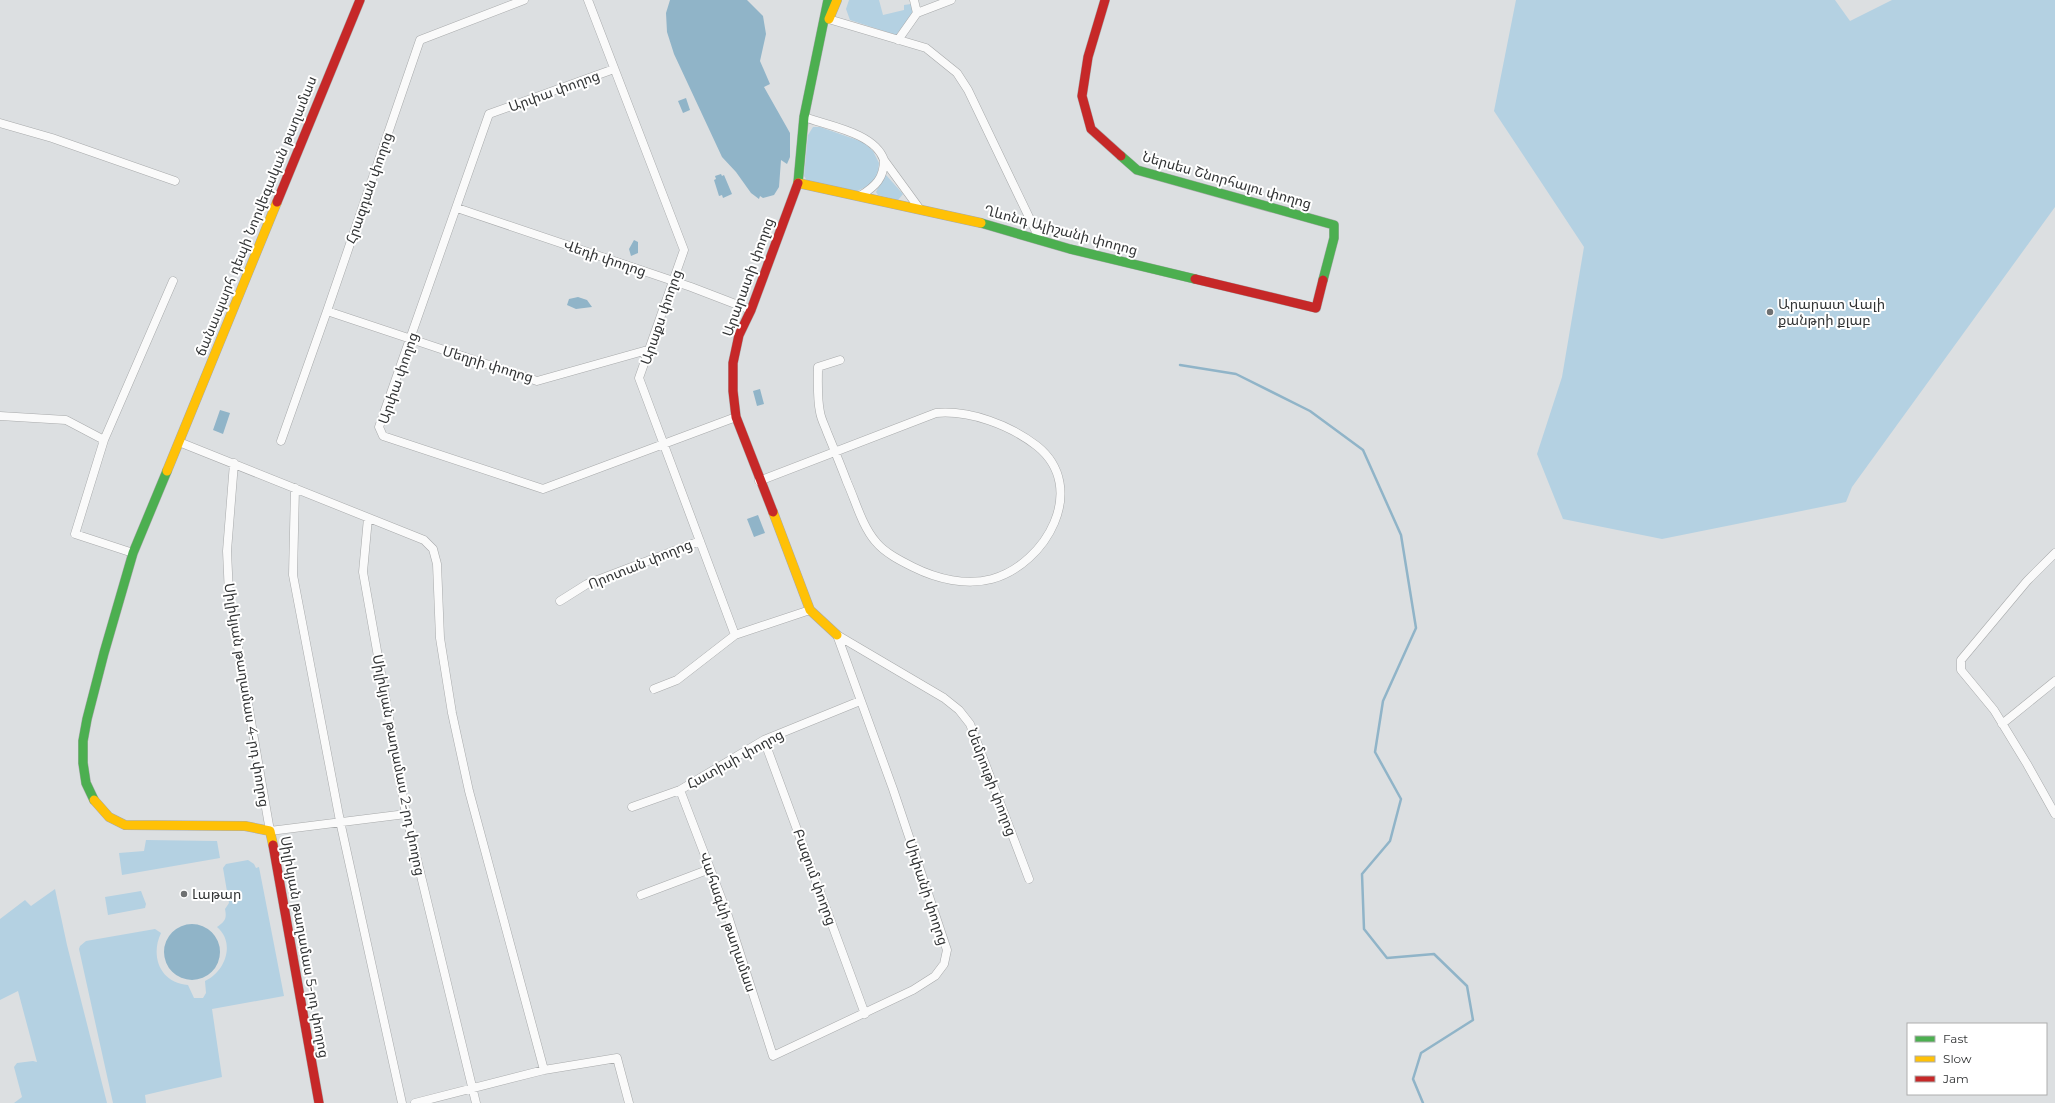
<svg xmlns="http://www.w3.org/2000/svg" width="2055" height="1103" viewBox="0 0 2055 1103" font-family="Montserrat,'Noto Sans Armenian',sans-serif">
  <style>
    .green { fill: #b4d1e2 }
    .water { fill: #90b4c8 }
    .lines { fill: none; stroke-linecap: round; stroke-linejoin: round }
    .stream { stroke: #90b4c8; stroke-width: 2.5 }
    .street-casing { stroke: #a8aaab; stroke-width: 9 }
    .fast-casing { stroke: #a8aaab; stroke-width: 10 }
    .slow-casing { stroke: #a8aaab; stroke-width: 10 }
    .jam-casing { stroke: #a8aaab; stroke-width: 10 }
    .street { stroke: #fafafa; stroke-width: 8 }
    .fast { stroke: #4caf50; stroke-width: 9 }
    .slow { stroke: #ffc107; stroke-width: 9 }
    .jam { stroke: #c62828; stroke-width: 9 }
    .poi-dot { fill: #6e7071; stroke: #fff; stroke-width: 1.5 }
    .labels { text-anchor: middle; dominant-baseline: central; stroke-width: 4; stroke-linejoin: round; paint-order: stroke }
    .street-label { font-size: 14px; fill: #323435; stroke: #fff }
    .poi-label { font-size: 14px; fill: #323435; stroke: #fff; text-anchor: start }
  </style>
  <rect width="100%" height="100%" fill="#dcdfe1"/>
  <path class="green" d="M849,0H879L883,15L904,10V5L911,4L914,13L896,35L850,20L846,9Z
    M1516,0H1835L1850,21L1892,0H2055V207L1852,487L1846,502L1662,539L1563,519L1537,454L1562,377L1584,247L1494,111Z
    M813,127H820L863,142L873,151L879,163L878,174L870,185L857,191L808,182L804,176L808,135Z
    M886,175L903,194L898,200L878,195L876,192L883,178Z
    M146,840L217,841L220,858L122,875L119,853L144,851Z
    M248,860L254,864L256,868L259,867L284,996L212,1009L222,1077L145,1095L146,1103H113L79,949L80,946L86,941L155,929L161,933C150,956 160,983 188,985L194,998H203L206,993L205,981C225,972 236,943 217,927C225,921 227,919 225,909L229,903L223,868L226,864Z
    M55,889L67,945L107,1103H14L22,1097L14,1067L17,1063L33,1061L37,1062L18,991L0,1000V919L25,900L31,906Z
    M141,891L146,904L145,908L108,915L105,897Z"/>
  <path class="water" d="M670,0H747L763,16L766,34L760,61L770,84L764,87L790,133V157L787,164L781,160L779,187L774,195L763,198L760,196L759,199L751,193L736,172L722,157L674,54L667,32L666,13Z
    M686,98L690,110L683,113L678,101Z
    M721,174L722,176L724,175L732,194L723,198L722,195L719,196L714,180L716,179L715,176Z
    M634,240L638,242V253L631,256L629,249Z
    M578,297L587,300L592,307L576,309L567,305L569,299Z
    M760,389L764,404L757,406L753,391Z
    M220,410L230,413L223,434L213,430Z
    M758,515L765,533L754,537L747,519Z
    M164 952a28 28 0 1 1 56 0a28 28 0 1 1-56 0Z"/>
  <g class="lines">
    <path class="stream" d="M1180,365L1236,374L1310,411L1363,450L1401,535L1416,628L1383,701L1375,752L1401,799L1390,841L1362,874L1364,929L1387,958L1434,954L1467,986L1473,1020L1421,1053L1413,1079L1423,1103"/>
    <g class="street-casing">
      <path id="street" d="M588,0L684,250L639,378L735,635
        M914,0L917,13
        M825,18L926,48L957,73L968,90L1039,238
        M898,40L917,13L951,0
        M614,69L489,114L379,427L383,436L543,489L736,417
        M804,117C829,126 875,133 884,160L919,208
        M0,123L52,138L175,181
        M860,196C876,186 884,178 884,160
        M457,208L691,287L751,310
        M327,311L537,381L651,349
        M0,416L66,420L104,440
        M281,441L327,311L420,40L524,0
        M179,442L424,540L433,549L437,564L440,638L452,713L469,791L544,1070
        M234,463L227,551L229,595L270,831L406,814
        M759,481L936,413C970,410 1010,425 1037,446C1089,488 1046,564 992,579C966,586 937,579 913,567C901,561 885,553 876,542C862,526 856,502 847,482C841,466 834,449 827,432C825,426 821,419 820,412C817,398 818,382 818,367L840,360
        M295,488L293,575L340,821L402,1103
        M368,518L363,572L406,814L476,1103
        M133,553L75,534L104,440L173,281
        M2055,553L2027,581L1961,660V670L1994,710L2027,764L2055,814
        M560,601L587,584L700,541
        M837,635L944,698L959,710L970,724L1029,879
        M654,689L677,680L735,635L810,610
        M2002,724L2055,681
        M764,740L865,1014
        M680,790L727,913L773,1056L913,990L935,976L944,964L947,950L893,789L837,635
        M632,807L680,790L764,740L860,701
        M641,895L710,869
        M415,1103L544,1070L617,1058L629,1103"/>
    </g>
    <g class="fast-casing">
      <path id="fast" d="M1121,156L1137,170L1334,225V238L1323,280
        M798,183L804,117L828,0
        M981,223L1070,249L1195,279
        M94,800L86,783L83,763V741L87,719L104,653L133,553L167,471"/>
    </g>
    <g class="slow-casing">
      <path id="slow" d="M829,19L837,0
        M798,183L981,223
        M167,471L277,202
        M773,512L810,610L837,635
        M94,800L109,817L125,825L245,826L270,831L273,845"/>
    </g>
    <g class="jam-casing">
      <path id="jam" d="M1105,0L1088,57L1082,96L1091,129L1121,156
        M277,202L360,0
        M1195,279L1316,308L1323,280
        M773,512L736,417L733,391V363L739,335L751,310L798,183
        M273,845L319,1103"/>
    </g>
    <use href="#street" class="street"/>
    <use href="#fast" class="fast"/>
    <use href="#slow" class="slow"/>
    <use href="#jam" class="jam"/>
  </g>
  <g class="poi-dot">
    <circle cx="1770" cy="312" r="4"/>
    <circle cx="184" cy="894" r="4"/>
  </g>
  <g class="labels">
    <g class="street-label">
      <text transform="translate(554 91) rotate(-20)">Արփա փողոց</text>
      <text transform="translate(1227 180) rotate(16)">Ներսես Շնորհալու փողոց</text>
      <text transform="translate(369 188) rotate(-71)">Հրազդան փողոց</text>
      <text transform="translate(256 216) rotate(-68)">ճանապարհ դեպի Նորվեգական թաղամաս</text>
      <text transform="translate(1061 230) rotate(15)">Ղևոնդ Ալիշանի փողոց</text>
      <text transform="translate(605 258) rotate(19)">Վեդի փողոց</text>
      <text transform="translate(748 277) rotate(-70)">Արարատի փողոց</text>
      <text transform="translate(661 317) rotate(-71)">Արաքս փողոց</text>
      <text transform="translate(488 364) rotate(17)">Մեղրի փողոց</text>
      <text transform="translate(398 378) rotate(-71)">Արփա փողոց</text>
      <text transform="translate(640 564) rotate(-22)">Որոտան փողոց</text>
      <text transform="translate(247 695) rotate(81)">Սիլիկյան թաղամաս 4-րդ փողոց</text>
      <text transform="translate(735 759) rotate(-29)">Հատիսի փողոց</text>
      <text transform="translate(399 765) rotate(79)">Սիլիկյան թաղամաս 2-րդ փողոց</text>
      <text transform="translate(992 782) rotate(69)">Նեմրութի փողոց</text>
      <text transform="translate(815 877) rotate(70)">Բազում փողոց</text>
      <text transform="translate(927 892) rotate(72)">Սիփանի փողոց</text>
      <text transform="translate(728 922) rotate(71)">Վահագնի թաղամաս</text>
      <text transform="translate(305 947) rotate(80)">Սիլիկյան թաղամաս 5-րդ փողոց</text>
    </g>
    <g class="poi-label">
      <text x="1778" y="304">Արարատ Վալի<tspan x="1778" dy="16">քանթրի քլաբ</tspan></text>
      <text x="192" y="894">Լաթար</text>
    </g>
  </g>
  <rect x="1907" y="1023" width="140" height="72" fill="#ffffff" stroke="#adaeae"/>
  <rect x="1915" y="1036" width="20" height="6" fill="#4caf50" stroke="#adaeae"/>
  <text x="1943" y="1043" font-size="12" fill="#323435">Fast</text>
  <rect x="1915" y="1056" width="20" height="6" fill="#ffc107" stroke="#adaeae"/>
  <text x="1943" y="1063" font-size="12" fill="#323435">Slow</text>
  <rect x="1915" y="1076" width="20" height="6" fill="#c62828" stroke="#adaeae"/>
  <text x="1943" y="1083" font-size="12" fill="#323435">Jam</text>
</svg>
